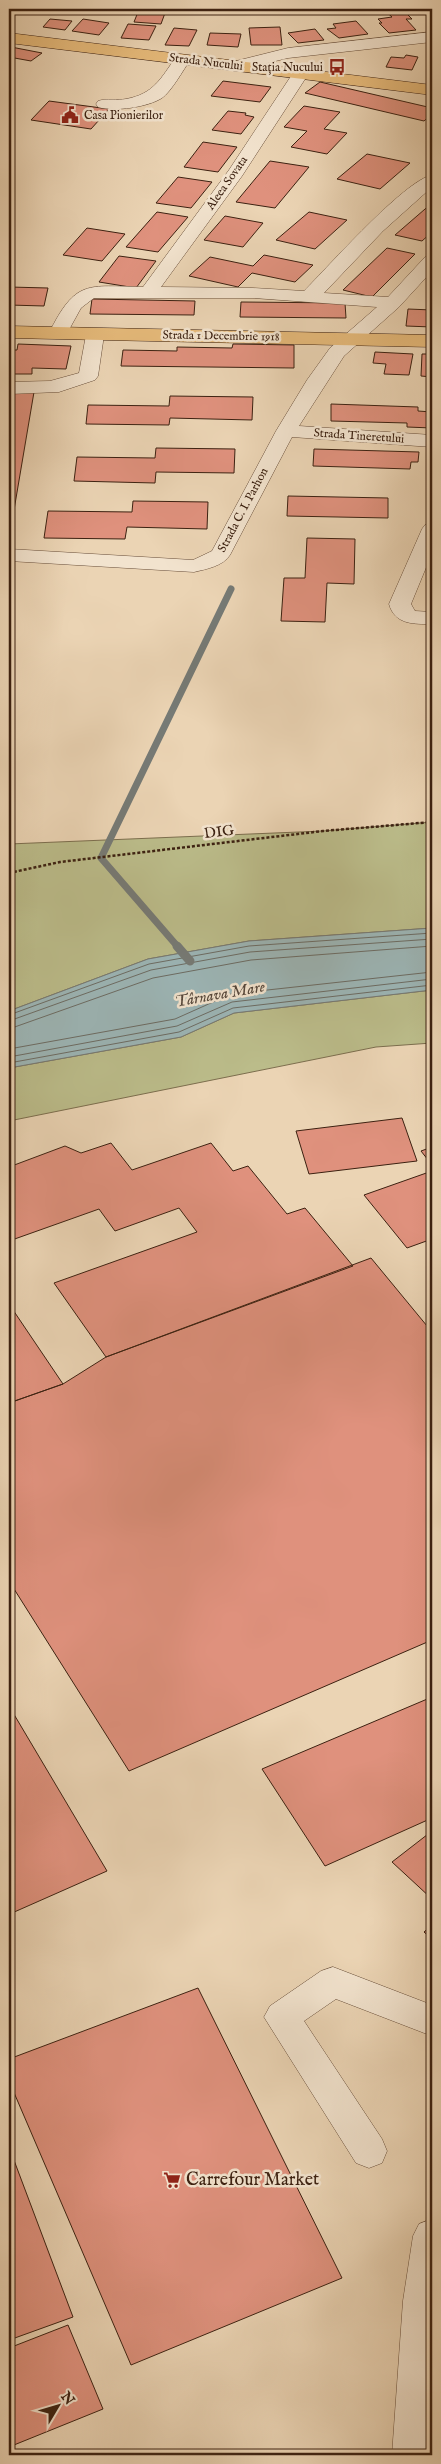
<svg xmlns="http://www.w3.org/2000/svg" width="441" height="2464" viewBox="0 0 441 2464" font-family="'IM FELL English',serif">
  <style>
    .green { fill: #bbbc8a; stroke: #7c6e4e }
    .water { fill: #9cb6b7; stroke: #767a75 }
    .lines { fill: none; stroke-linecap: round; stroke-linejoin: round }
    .shore { stroke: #6c6c64; stroke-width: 1 }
    .stream-far1 { stroke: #767a75; stroke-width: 7 }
    .stream { stroke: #767a75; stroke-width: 9 }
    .building { fill: #df917d; stroke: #3c2111 }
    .minor-casing { stroke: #684e3a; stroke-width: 1 }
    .major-casing { stroke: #3c2111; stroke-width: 1 }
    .path { stroke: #3c2111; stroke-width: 2.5; stroke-dasharray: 3 2; stroke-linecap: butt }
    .minor { fill: #f2e3ce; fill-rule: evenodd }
    .major { fill: #e6ba7a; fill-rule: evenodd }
    .labels { text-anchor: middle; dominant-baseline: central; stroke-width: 5; stroke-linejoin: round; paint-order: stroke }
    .far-street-label { font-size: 12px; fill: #3c2111; stroke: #f2e3ce }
    .far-poi-label { font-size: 12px; fill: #3c2111; stroke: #f2e3ce; text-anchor: end }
    .street-label { font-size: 15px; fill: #3c2111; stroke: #f2e3ce }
    .water-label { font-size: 16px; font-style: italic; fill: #54463a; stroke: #f2e3ce }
    .near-poi-label { font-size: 18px; fill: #3c2111; stroke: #f2e3ce; text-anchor: start }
  </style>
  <rect width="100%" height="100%" fill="#ebd4b4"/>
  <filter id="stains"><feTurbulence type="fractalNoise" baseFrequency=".004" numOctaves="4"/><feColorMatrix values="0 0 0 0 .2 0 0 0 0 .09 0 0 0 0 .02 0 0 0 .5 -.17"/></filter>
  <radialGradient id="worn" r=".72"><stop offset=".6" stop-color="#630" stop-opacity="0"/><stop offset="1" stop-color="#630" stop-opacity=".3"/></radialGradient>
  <path class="green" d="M432,822V928L249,941L148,959L9,1011V844L323,831Z
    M432,990V1043L376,1047L9,1121V1068L181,1037L234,1013Z"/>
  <path class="water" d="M432,928V990L234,1013L181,1037L9,1068V1011L148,959L249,941Z"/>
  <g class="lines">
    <path class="shore" d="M9,1015L149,964L249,946L432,933
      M9,1021L151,970L250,952L432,939
      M9,1029L153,978L251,960L432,946
      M9,1049L175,1019L231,994L432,972
      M9,1057L177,1026L232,1002L432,979
      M9,1063L179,1032L233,1008L432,985"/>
    <path class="stream-far1" d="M178,947L101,858L231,589"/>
    <path class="stream" d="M177,946L190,961"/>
  </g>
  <path class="building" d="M383,9H402L412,19H406L416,30L389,33L379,23H382L378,19L392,17Z
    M138,12L165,13L161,24L134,22Z
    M50,19L72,21L65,30L43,27Z
    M83,19L109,23L99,35L72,31Z
    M356,21L368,34L339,38L327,29L336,28L333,24Z
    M128,24L156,26L149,40L121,38Z
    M280,27L282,45H251L249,28Z
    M174,28L197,30L189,46L165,45Z
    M315,29L324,40L298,43L288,33Z
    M210,33L241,34L238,47L207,45Z
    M11,47L42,53L31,61L9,57V48Z
    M406,55L418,57L412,70L386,67L391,57L404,58Z
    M223,81L271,87L260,102L211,96Z
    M320,82L432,108V114L424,121L305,93Z
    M49,101L109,109L91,129L31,120Z
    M304,106L340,112L324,129L347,133L327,154L291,147L307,131L284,127Z
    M228,111L246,113L245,115L254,117L241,134L212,130Z
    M203,142L237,147L218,172L184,167Z
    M367,154L410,163L380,189L337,179Z
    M270,161L309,167L275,208L236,202Z
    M178,177L212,182L191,208L156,203Z
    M432,203V232L422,241L395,235Z
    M157,212L188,217L158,252L126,247Z
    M309,212L347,220L315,249L276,240Z
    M225,216L263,223L243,247L204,240Z
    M87,228L125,234L102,261L63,255Z
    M387,248L415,254L372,297L343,290Z
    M264,255L313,265L295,282L252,273L238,287L189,276L210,257L253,266Z
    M119,256L156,261L136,288L99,282Z
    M9,287L48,288L44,306L9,305Z
    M92,299L195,301L194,315L90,314Z
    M241,302L345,303L346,318L240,317Z
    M408,309L432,310V327L406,326Z
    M18,344L71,346L66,369L32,368V374H9V350H17Z
    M233,344L294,345V368L121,366L123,350L177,351V347L232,348Z
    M375,352L413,354L409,375L384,374L386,364L373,363Z
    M422,354H432V377L421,376Z
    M9,391L34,392L14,510H9Z
    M170,396L253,397L252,420L170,418L169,425L86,424L88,405L169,406Z
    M331,404L418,407V411L432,412V428L407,427V423L331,421Z
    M156,448L235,449L234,473L156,472L155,483L74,481L77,457L155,458Z
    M314,449L419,452L418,462H411L410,469L313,466Z
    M288,496L388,498V518L287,516Z
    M133,501L208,502L207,529L127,527L125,539L44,538L48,511L132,512Z
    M307,538L355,539L354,584L327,583L325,622L281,621L284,578H305Z
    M402,1118L417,1161L309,1174L296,1131Z
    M111,1143L132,1170L211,1143L233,1171L248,1166L287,1214L305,1208L353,1266L106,1357L54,1283L197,1232L179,1208L115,1231L99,1209L9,1241V1167L65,1146L81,1153Z
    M432,1147V1165L421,1151Z
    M432,1171V1239L407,1248L364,1195Z
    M371,1258L432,1332V1640L129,1771L9,1581V1403L63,1384L106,1357Z
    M9,1304L63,1384L9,1403Z
    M432,1697V1818L325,1866L262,1769Z
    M9,1706L107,1871L12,1913L9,1907Z
    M432,1831V1899L392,1862Z
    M432,1925V1939L424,1932Z
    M198,1988L342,2278L131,2365L9,2081V2059Z
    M9,2147L73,2317L12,2339L9,2330Z
    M68,2325L103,2409L9,2447V2348Z"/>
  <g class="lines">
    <g class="minor-casing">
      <path id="minor" d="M432,32V42L288,58L234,71L226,66L228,63L288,48Z
        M182,55L190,60C184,69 171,92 162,98C148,107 115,112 98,107L96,104L98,101C107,98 117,101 126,99C154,94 161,78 176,57Z
        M301,68L309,73L242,176L161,287L253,288L304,291C328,267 404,181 432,175V187L383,231L324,293L388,297L426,256L432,255V271L399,307L344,356L299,426L432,435V447L292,437L230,555C223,566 207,569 194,572L9,561V549L193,560L212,551L276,431L307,380L330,348L377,307L253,298H94L81,308L65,337H51L49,333C76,279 87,286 143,287L229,170L295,70Z
        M95,329L102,331L104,335L98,376L95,380L59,392L9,394V382L50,381L79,373L86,335L88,331Z
        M432,523V553L411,604L415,611L432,612V624C414,624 395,625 389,604L422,529L425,525Z
        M333,1967L432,2005V2036L336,1999L304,2021L382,2139L387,2151L382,2163L369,2168L356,2163L264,2017L270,2006L321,1971Z
        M432,2219V2455H392L403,2301L413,2236L419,2224Z"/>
    </g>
    <g class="major-casing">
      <path id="major" d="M9,33L432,85V95L9,43Z
        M9,326L432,335V347L9,338Z"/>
    </g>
    <path class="path" d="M9,873L60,862L323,831L432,822"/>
    <use href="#minor" class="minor"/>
    <use href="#major" class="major"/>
  </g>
  <defs>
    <g id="bus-bare" transform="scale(1.35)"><path d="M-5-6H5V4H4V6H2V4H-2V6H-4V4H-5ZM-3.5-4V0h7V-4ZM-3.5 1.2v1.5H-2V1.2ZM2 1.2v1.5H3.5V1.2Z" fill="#8f2418" stroke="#f2e3ce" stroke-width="2.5" paint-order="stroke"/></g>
    <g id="civic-bare" transform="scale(1.35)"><path d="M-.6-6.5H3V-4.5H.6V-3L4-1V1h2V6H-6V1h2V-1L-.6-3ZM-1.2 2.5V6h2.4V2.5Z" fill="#8f2418" stroke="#f2e3ce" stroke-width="2.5" paint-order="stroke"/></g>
    <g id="supermarket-bare" transform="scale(1.35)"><path d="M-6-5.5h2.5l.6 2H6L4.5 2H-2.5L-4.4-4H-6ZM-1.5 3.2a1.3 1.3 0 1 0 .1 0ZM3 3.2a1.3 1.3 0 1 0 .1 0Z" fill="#8f2418" stroke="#f2e3ce" stroke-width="2.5" paint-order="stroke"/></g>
  </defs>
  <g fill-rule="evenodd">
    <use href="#bus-bare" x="337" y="67"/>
    <use href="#civic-bare" x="70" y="115"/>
    <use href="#supermarket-bare" x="172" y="2180"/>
  </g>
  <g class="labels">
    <g class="far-street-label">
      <text transform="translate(206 62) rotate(7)">Strada Nucului</text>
      <text transform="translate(227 183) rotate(-55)">Aleea Sovata</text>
      <text transform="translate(221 336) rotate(1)">Strada 1 Decembrie 1918</text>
      <text transform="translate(359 436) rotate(4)">Strada Tineretului</text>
      <text transform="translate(243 510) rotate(-62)">Strada C. I. Parhon</text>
    </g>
    <g class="far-poi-label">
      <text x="323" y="67">Stația Nucului</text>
      <text x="84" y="115" text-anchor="start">Casa Pionierilor</text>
    </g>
    <g class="street-label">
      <text transform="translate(219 832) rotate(-7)">DIG</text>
    </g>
    <g class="water-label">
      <text transform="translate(220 995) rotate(-10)">Târnava Mare</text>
    </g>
    <g class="near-poi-label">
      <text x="186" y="2180">Carrefour Market</text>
    </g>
  </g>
  <rect width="441" height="2464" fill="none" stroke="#ebd4b4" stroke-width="30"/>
  <rect x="10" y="10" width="421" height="2444" fill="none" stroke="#3c2111" stroke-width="2.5"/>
  <rect x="15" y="15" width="411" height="2434" fill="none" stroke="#3c2111"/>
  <g transform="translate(58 2406) rotate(52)" stroke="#f2e3ce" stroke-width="4" paint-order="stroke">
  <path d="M0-4L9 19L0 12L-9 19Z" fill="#3c2111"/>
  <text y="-8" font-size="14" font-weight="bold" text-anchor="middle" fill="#3c2111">N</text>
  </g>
  <rect width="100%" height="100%" filter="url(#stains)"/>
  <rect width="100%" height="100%" fill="url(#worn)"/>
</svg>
